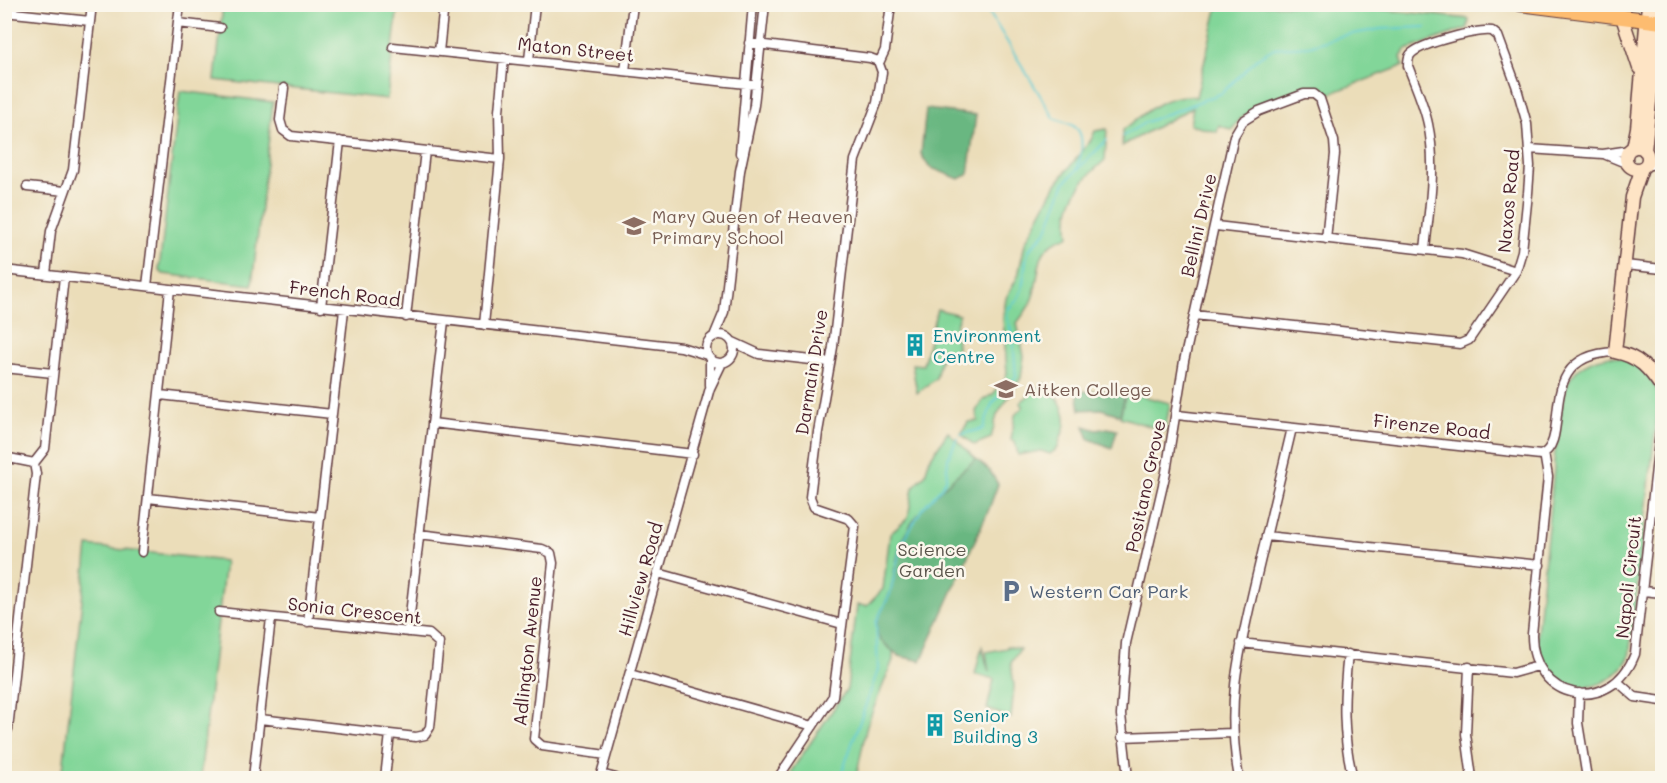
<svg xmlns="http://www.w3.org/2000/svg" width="1667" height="783" viewBox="0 0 1667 783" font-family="Mali,sans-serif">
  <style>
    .green { fill: #82d699; stroke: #667a62; stroke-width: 1.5 }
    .forest { fill: #69b781; stroke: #5a6b56; stroke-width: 1.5 }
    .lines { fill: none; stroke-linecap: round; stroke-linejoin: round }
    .stream { stroke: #5dcad2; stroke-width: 2 }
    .street-casing { stroke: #623c40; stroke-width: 11 }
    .secondary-casing { stroke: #623c40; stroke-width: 15 }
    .primary-casing { stroke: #623c40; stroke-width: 16 }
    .street { stroke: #fff; stroke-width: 8 }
    .secondary { stroke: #fee4c5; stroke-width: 12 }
    .primary { stroke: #fdbc6f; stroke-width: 14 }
    .labels { text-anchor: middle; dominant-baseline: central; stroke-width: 5; stroke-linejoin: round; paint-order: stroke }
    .street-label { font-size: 18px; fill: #4a1f2b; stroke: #fbf7ec }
    .education-label { font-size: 18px; fill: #785e54; stroke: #fbf7ec; text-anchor: start }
    .culture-label { font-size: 18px; fill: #0d838f; stroke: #fbf7ec; text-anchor: start }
    .park-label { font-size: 18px; fill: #5b564c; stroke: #fbf7ec }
    .service-label { font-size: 18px; fill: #4e5e75; stroke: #fbf7ec; text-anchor: start }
  </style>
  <rect width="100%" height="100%" fill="#fbf7ec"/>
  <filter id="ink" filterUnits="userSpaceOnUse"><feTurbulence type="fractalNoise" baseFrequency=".0167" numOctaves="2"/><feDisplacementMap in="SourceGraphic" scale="12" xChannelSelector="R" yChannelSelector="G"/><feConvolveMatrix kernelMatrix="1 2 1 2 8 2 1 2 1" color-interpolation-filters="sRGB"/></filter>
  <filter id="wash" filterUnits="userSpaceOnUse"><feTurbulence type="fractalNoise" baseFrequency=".008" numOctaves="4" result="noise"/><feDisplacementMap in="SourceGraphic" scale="24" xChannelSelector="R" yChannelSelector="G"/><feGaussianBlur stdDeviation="1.35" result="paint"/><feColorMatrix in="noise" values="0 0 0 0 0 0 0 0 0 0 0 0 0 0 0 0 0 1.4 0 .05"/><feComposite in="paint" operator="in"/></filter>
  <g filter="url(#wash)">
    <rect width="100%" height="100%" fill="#ebddb9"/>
    <path class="green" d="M223,5H398L387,99L215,80Z
      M1218,5H1341L1469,19L1468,28L1406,50L1401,57L1403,66L1324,96L1315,87C1291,90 1243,108 1232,130L1219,125L1217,132L1190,125L1193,107L1122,146L1123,130C1143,114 1168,91 1196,97Z
      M180,91L273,102L252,285L163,274L159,270Z
      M1107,129L1105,160C1081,180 1063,203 1069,236C1031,247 1043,270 1032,299C1029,308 1022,316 1017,323L1024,356L1021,378L997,415L991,438L974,445L961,434L968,422L978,421L976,411L983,400L993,394L1004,381L1007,373L1003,319L1006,298L1018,276L1025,243L1056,184L1091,140L1095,131Z
      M937,309L959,315L956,325L957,349L941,357L936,378L917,393L912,364L923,365Z
      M1611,356C1634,358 1655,376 1659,399L1629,658C1600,706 1535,692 1537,634L1554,468C1553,455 1557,445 1559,431C1563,391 1564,363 1611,356Z
      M1045,383C1055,394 1067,408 1065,424C1064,432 1059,439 1058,448L1050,454L1041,451L1018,455L1015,441L1011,440L1015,415L1023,407L1020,403L1023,400Z
      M1126,392L1170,403L1165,431L1120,417Z
      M948,432L976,459L942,488L922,509L901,545L890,594L876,622L883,643L893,651V660L867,725L856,778H793L795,775L790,773L847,689L857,605L867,606L883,589L890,534L908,518L913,487L925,475L929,460Z
      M88,546L225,561L200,778H62Z
      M1007,646L1020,649L1011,663L1014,686L1011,718L987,709L994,679L975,674L982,647L989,672L986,652L1007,648Z"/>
    <path class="forest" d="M926,109L976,115L968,175L959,179L929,167L921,154Z
      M1102,390L1125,396L1120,415L1101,409L1080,410L1077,392Z
      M1084,426L1097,430L1108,428L1117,430L1112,448L1089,439Z
      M976,459L990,471L998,484L989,509L921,661L899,656L880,640C870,622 884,609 890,592C894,578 895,562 900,547C912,510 948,483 976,459Z"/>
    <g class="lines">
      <path class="stream" d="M984,4L1054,118C1060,121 1066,122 1072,125C1087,132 1081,157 1077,169
        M1123,136L1146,122L1222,93L1259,57L1274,48L1309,46L1341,36L1380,29L1426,27
        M961,434L983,429L992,404L1016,377L1013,337L1007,317L1008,309L1017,300L1022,290L1026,260L1029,250L1047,230L1065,182L1107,140
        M840,778L878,670L876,622L890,594L901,545L922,509L941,488L946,479L948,459L957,438"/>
    </g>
  </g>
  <g filter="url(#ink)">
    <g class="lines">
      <g class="street-casing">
        <path id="street" d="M4,12L90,21
          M178,23L220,28
          M749,43L870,58L878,61L882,72L877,103L855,160L833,347L818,432L810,497L814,507L849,519L855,526L833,696L778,778
          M393,47L756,85
          M439,52L444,4
          M529,60L535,4
          M879,63L885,50L891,4
          M625,71L633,4
          M284,88L280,120L283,130L291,136L500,159
          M1529,149L1603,154L1630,150
          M740,153L753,4
          M1606,155L1628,164
          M1644,166L1662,163
          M27,187L65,191
          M1216,226L1462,254L1516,271
          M1625,265L1662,269
          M4,270L681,347L707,355
          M46,274L51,231L73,170L92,4
          M147,286L180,4
          M321,307L340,141
          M1194,315L1460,344L1469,340L1516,271L1522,251L1528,193L1530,166L1527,124L1516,85L1498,36L1492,31C1478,29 1423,43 1412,53C1408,56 1408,61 1408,66C1415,85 1424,104 1428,124C1437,166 1429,208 1425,250
          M406,317L425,151
          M484,325L500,159L499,111L504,58
          M706 349a14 14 0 1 1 28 0a14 14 0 1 1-28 0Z
          M714,336L724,312L740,171L754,105L765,4
          M733,342L759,354L829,362
          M710,359V385
          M4,368L53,373
          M160,395L332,414
          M1177,415L1541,455C1574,440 1531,355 1615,352
          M432,423L693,454
          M1544,453L1548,477L1532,634C1531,701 1611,717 1635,654L1662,415
          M4,457L34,463
          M34,463L45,449L64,277
          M148,498L320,517
          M419,534L542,549L551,553L553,563L534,739L542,746L606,755
          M1266,536L1540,565
          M142,552L170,289
          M658,573L842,624
          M1643,591L1662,593
          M219,612L429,634L439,643L430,727L425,735L416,737L260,719
          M308,622L344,310
          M408,632L444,321
          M1241,643L1513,673L1538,666
          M1348,654C1343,697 1342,736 1353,778
          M1469,667L1466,734L1472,778
          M630,674L813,726
          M1618,682L1635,697L1662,701
          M1579,693L1578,723L1587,778
          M4,737L8,729L36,474L34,463
          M1122,737L1233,733
          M601,774L616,778
          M253,778L271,618
          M385,778L390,734
          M600,778L710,388L722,363
          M1128,778L1121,715L1126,643L1166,472L1184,361L1234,136L1243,121L1259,111L1304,94H1314L1320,99L1334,141L1335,154L1326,239
          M1239,778C1225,703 1239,652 1256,579C1268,529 1280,478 1292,428"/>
      </g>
      <g class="secondary-casing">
        <path id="secondary" d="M1622,17L1639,68
          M1626 158a11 11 0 1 1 22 0a11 11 0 1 1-22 0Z
          M1633,148L1637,128L1648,4
          M1645,151L1660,4
          M1642,168L1632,197L1615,352C1639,356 1650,370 1662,388"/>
      </g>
      <g class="primary-casing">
        <path id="primary" d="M1520,4L1662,22"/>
      </g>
      <use href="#street" class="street"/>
      <use href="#secondary" class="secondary"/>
      <use href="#primary" class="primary"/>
    </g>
  </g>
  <defs>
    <g id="school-bare" transform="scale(1.8)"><path d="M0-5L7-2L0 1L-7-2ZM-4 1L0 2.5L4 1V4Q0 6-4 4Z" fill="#8d6e63" stroke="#fbf7ec" stroke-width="2.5" paint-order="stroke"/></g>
    <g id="building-bare" transform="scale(1.8)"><path d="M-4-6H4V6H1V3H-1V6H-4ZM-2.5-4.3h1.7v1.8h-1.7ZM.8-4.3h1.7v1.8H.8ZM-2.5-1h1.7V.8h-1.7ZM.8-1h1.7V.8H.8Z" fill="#0f9aa8" stroke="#fbf7ec" stroke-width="2.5" paint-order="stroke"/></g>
    <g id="parking-bare" transform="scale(1.8)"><path d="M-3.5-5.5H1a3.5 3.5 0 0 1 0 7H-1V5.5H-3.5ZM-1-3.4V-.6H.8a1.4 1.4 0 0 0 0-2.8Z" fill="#5c6f8a" stroke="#fbf7ec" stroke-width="2.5" paint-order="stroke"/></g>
  </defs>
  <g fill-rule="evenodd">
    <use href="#school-bare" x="634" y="226"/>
    <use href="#building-bare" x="915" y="345"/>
    <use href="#school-bare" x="1006" y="389"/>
    <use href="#parking-bare" x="1011" y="591"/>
    <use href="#building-bare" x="935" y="725"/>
  </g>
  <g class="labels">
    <g class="street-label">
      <text transform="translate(576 49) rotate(6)">Maton Street</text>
      <text transform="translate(1508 201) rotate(-85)">Naxos Road</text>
      <text transform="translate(1198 225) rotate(-77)">Bellini Drive</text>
      <text transform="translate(345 293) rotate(7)">French Road</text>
      <text transform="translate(811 372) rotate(-81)">Darmain Drive</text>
      <text transform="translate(1432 426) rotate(6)">Firenze Road</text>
      <text transform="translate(1145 486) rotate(-78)">Positano Grove</text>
      <text transform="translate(1628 577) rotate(-84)">Napoli Circuit</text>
      <text transform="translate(640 579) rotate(-74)">Hillview Road</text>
      <text transform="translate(355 610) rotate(6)">Sonia Crescent</text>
      <text transform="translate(527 651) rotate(-84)">Adlington Avenue</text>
    </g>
    <g class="education-label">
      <text x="652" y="216">Mary Queen of Heaven<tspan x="652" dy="21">Primary School</tspan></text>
      <text x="1024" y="389">Aitken College</text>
    </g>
    <g class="culture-label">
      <text x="933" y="335">Environment<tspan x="933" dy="21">Centre</tspan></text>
      <text x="953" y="715">Senior<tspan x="953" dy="21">Building 3</tspan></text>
    </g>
    <g class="park-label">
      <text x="932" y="549">Science<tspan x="932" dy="21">Garden</tspan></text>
    </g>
    <g class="service-label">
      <text x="1029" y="591">Western Car Park</text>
    </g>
  </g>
  <rect width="1667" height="783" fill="none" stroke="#fbf7ec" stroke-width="24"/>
</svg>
